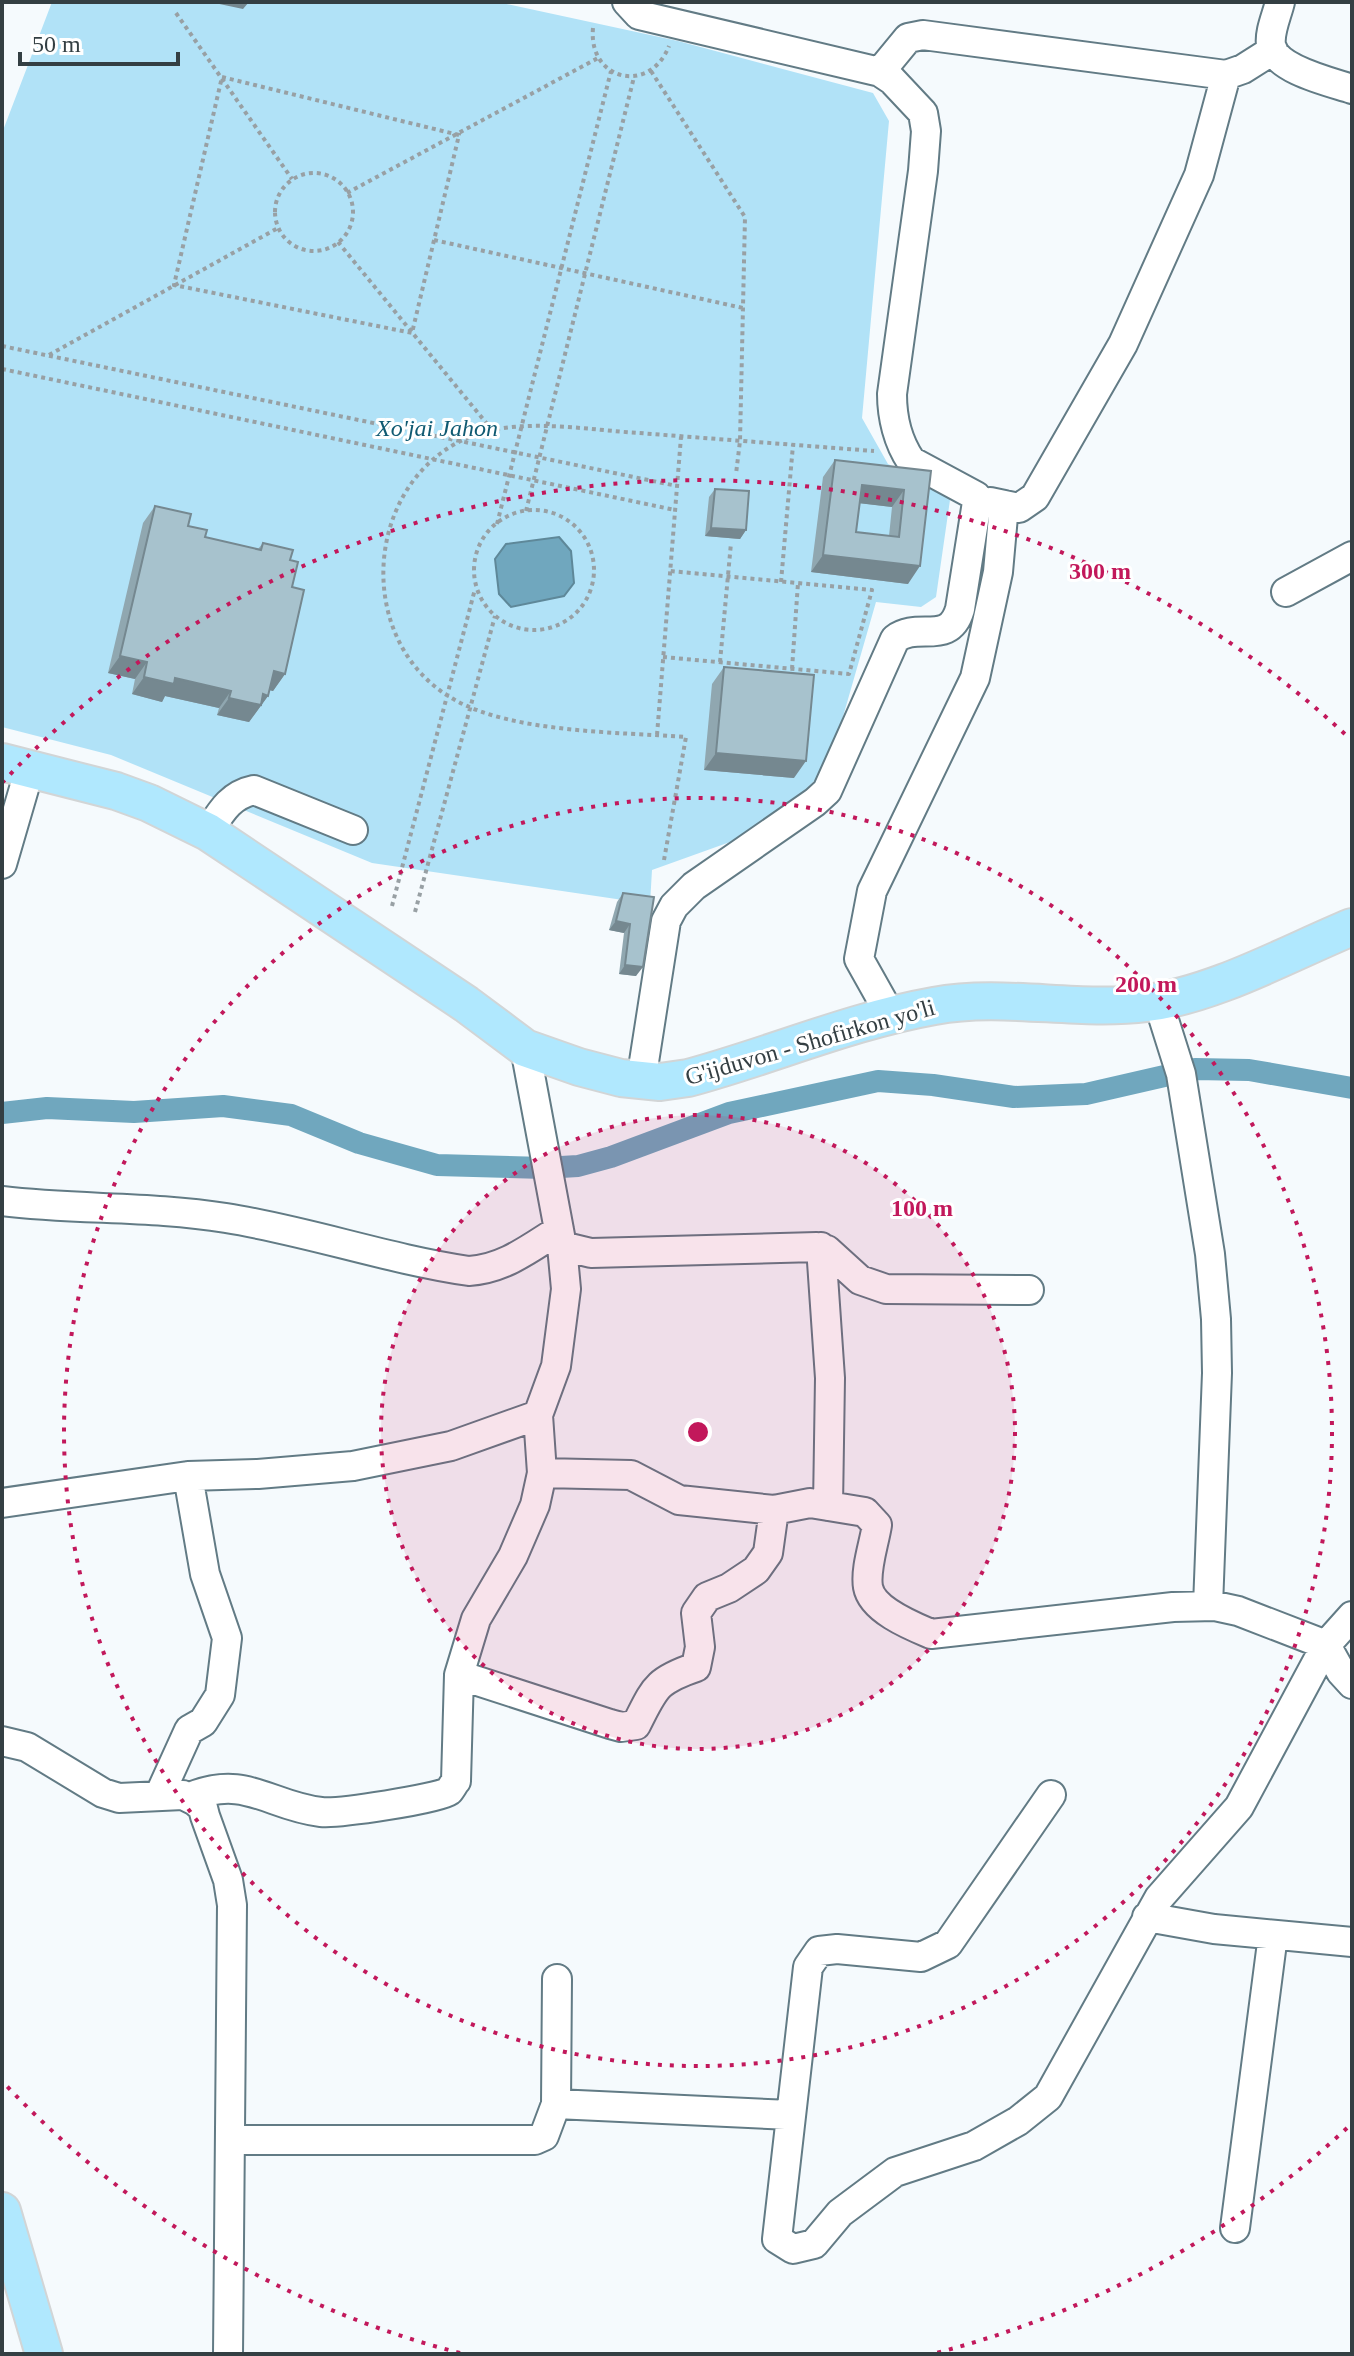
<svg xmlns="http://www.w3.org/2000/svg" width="1354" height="2356" viewBox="0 0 1354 2356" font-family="Georgia,serif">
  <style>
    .green { fill: #b1e2f7 }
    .water { fill: #70a7be; stroke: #5e8899; stroke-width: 2 }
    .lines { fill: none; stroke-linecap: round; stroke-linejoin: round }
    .canal { stroke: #70a7be; stroke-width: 22 }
    .minor-casing { stroke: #627b85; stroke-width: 32 }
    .major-casing { stroke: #d2d5d6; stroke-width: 40 }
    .path { stroke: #98a0a4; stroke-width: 4; stroke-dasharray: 4 4; stroke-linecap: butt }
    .minor { stroke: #fff; stroke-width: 28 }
    .major { stroke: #b0e8fe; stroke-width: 36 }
    .wall { fill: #90a7b0; fill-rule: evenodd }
    .shaded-wall { fill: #758890 }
    .building { fill: #a7c2cd; stroke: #758890; stroke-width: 2; fill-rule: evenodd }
    .ring { fill: none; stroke: #c2185b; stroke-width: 4; stroke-dasharray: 4 8 }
    .labels { text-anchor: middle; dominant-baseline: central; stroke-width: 6; stroke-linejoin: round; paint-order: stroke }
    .park-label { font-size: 24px; font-style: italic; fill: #105a72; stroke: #fff }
    .street-label { font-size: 24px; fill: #343f43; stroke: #fff }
    .centre { fill: #c2185b; stroke: #fff; stroke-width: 4 }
    .ring-label { font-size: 24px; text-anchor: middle; font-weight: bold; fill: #c2185b; stroke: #fff; stroke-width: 6; stroke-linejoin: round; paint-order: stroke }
  </style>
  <rect width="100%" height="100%" fill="#f5fafd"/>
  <path class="green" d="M52,2H497L678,41L873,93L889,121L862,418L888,464L951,493L936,597L921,607L876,602L842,720L819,776L790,806L730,842L652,870L650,904L372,863L111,755L2,727V133Z"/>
  <path class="water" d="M559,537L571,551L574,583L564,596L511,607L499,594L495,559L506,544Z"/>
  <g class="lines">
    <path class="canal" d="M2,1113L47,1108L134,1112L223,1106L291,1115L359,1143L437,1165L544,1168L578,1166L611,1157L729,1113L878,1081L933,1085L1014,1097L1086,1094L1195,1069L1249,1070L1352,1088"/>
    <g class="minor-casing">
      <path id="minor" d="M627,2L639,15L880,72L908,38L923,35L1226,75L1243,69L1273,50
        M1280,2C1277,15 1269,32 1271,45C1276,70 1331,82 1352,89
        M990,502L1019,508L1035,497L1123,344L1199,175L1226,75
        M1286,592L1352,556
        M208,832C221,812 230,795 254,790L353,830
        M2,864L30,768
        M1158,1001L1181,1074L1210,1254L1216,1319L1217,1373L1208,1606
        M891,1016L859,959L872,891L975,678L998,572L1004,505
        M525,1048L562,1246L591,1253L817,1247L827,1250L860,1280L886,1289L1029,1290
        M641,1081L666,921L674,906L694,886L815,802L827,791L895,639C918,621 949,647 960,609L977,502L976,496L911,461C898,442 892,417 892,394L923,171L926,131L923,113L892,80L880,72
        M2,1201C76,1210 152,1206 226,1218C308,1231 387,1259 469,1271C504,1269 530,1248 559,1230
        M821,1247L830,1378L828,1506
        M542,1473L631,1475L679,1500L774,1510L810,1503L865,1512L877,1525C874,1544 865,1569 868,1587C872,1610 912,1626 931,1634L1173,1607L1215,1606L1238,1611L1326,1645L1239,1807L1159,1898L1048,2097L1018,2121L974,2146L895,2172L840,2213L814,2244L793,2249L777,2239L808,1967L819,1951L837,1949L921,1957L948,1944L1051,1795
        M2,1503L188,1476L258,1474L353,1466L451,1446L538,1415
        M1352,1616L1326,1645L1341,1672L1352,1684
        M459,1675L610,1724L621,1727L636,1725C655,1688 655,1681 696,1667L700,1647L696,1613L707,1597L729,1588L756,1570L768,1553L774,1510
        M2,1741L27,1747L103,1793L119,1798L183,1795L195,1801L203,1808L205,1816L228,1880L232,1905L228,2354
        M159,1796L189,1730L203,1722L220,1695L227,1638L205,1574L188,1476
        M190,1797C246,1774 269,1806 321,1812C337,1814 438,1799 449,1791C451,1789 454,1783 456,1781L459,1675L476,1619L513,1556L535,1505L542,1473L538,1415L556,1366L566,1289L562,1246
        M1147,1917L1214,1929L1352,1942
        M556,2104L557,1979
        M231,2140H535L544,2136L556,2104L791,2115
        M1235,2228L1273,1935"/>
    </g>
    <g class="major-casing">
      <path id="major" d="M2,762L116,791L149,803L208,832L466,1004L525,1048L579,1067L621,1078L660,1082L688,1078C770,1056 850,1021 934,1006C1004,993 1076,1012 1147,1003C1214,995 1289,953 1352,927
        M2,2211L44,2354"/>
    </g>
    <path class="path" d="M176,13L292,179
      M593,28C588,81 650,95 669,46
      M651,71L745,217L740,441L736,474
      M222,77L459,135L412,333L174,285Z
      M275 212a39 39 0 1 1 78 0a39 39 0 1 1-78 0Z
      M347,193L598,58
      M434,240L743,308
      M338,242L492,430
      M2,346L677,486
      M49,355L278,228
      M2,369L675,510
      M474 570a60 60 0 1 1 120 0a60 60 0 1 1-120 0Z
      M526,511L634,77
      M497,524L611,71
      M781,582L793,445
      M663,657L849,674L872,590L670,571
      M720,662L731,543
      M792,669L798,583
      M657,735L681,437
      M664,860L686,737C618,732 514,733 455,700C350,642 363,474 477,434C525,418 589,430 639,433C717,439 796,445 874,451
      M392,906L475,589
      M415,912L495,616"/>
    <use href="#minor" class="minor"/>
    <use href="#major" class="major"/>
  </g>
  <path class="wall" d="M835,460L931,471L908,584L811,572L823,477ZM859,503L892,507L889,536L856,532Z
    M715,489L746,530L740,539L705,536L709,497Z
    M155,506L205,537L258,549L263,543L290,560L292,587L285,674L273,691L269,690L268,696L249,722L217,715L219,708L165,696L162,702L132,694L135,679L108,673L143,523Z
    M724,667L794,778L704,770L712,684Z
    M623,893L654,897L636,976L619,974L624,933L609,930L617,902Z"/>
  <path class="shaded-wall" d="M210,2H249L243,9Z
    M862,485L904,490L892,507L849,502Z
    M711,528L746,530L740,539L705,536Z
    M823,555L920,566L908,584L811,572Z
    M120,656L147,662L135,679L108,673Z
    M274,671L285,674L273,691L262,688Z
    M144,677L175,678L231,691L219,708L165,696L162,702L132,694Z
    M263,694L268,696L249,722L217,715L229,698Z
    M716,753L806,761L794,778L704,770Z
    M616,921L630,924L624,933L609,930Z
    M625,965L643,967L636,976L619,974Z"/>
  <path class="building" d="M835,460L931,471L920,566L823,555ZM862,485L904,490L899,537L856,532Z
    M715,489L749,491L746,530L711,528Z
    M155,506L191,514L188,526L207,530L205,537L261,550L263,543L293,550L290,560L298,562L292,587L304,590L285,674L274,671L268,696L263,694L261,705L229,698L231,691L175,678L174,684L144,677L147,662L120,656Z
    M724,667L814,675L806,761L716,753Z
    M623,893L654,897L643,967L625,965L630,924L616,921Z"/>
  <circle cx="698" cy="1432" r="317" fill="#c2185b" fill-opacity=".12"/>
  <g class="ring">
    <circle cx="698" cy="1432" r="317"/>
    <circle cx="698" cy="1432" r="634"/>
    <path d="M1347 2128A951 951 0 0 1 936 2353M460 2353A951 951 0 0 1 2 2081M2 783A951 951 0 0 1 1347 736"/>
  </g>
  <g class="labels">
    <g class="park-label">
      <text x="437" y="428">Xo'jai Jahon</text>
    </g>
    <g class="street-label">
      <text transform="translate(810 1042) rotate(-16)">G'ijduvon - Shofirkon yo'li</text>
    </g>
  </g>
  <circle cx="698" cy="1432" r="12" class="centre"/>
  <g class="ring-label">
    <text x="1100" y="579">300 m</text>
    <text x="1146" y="992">200 m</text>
    <text x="922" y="1216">100 m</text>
  </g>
  <rect width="1354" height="2356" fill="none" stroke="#343f43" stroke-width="8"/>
  <path d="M20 52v12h158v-12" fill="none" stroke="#343f43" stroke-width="4"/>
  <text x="32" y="52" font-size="24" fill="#343f43" stroke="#ffffff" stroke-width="6" paint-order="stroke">50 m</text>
</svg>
